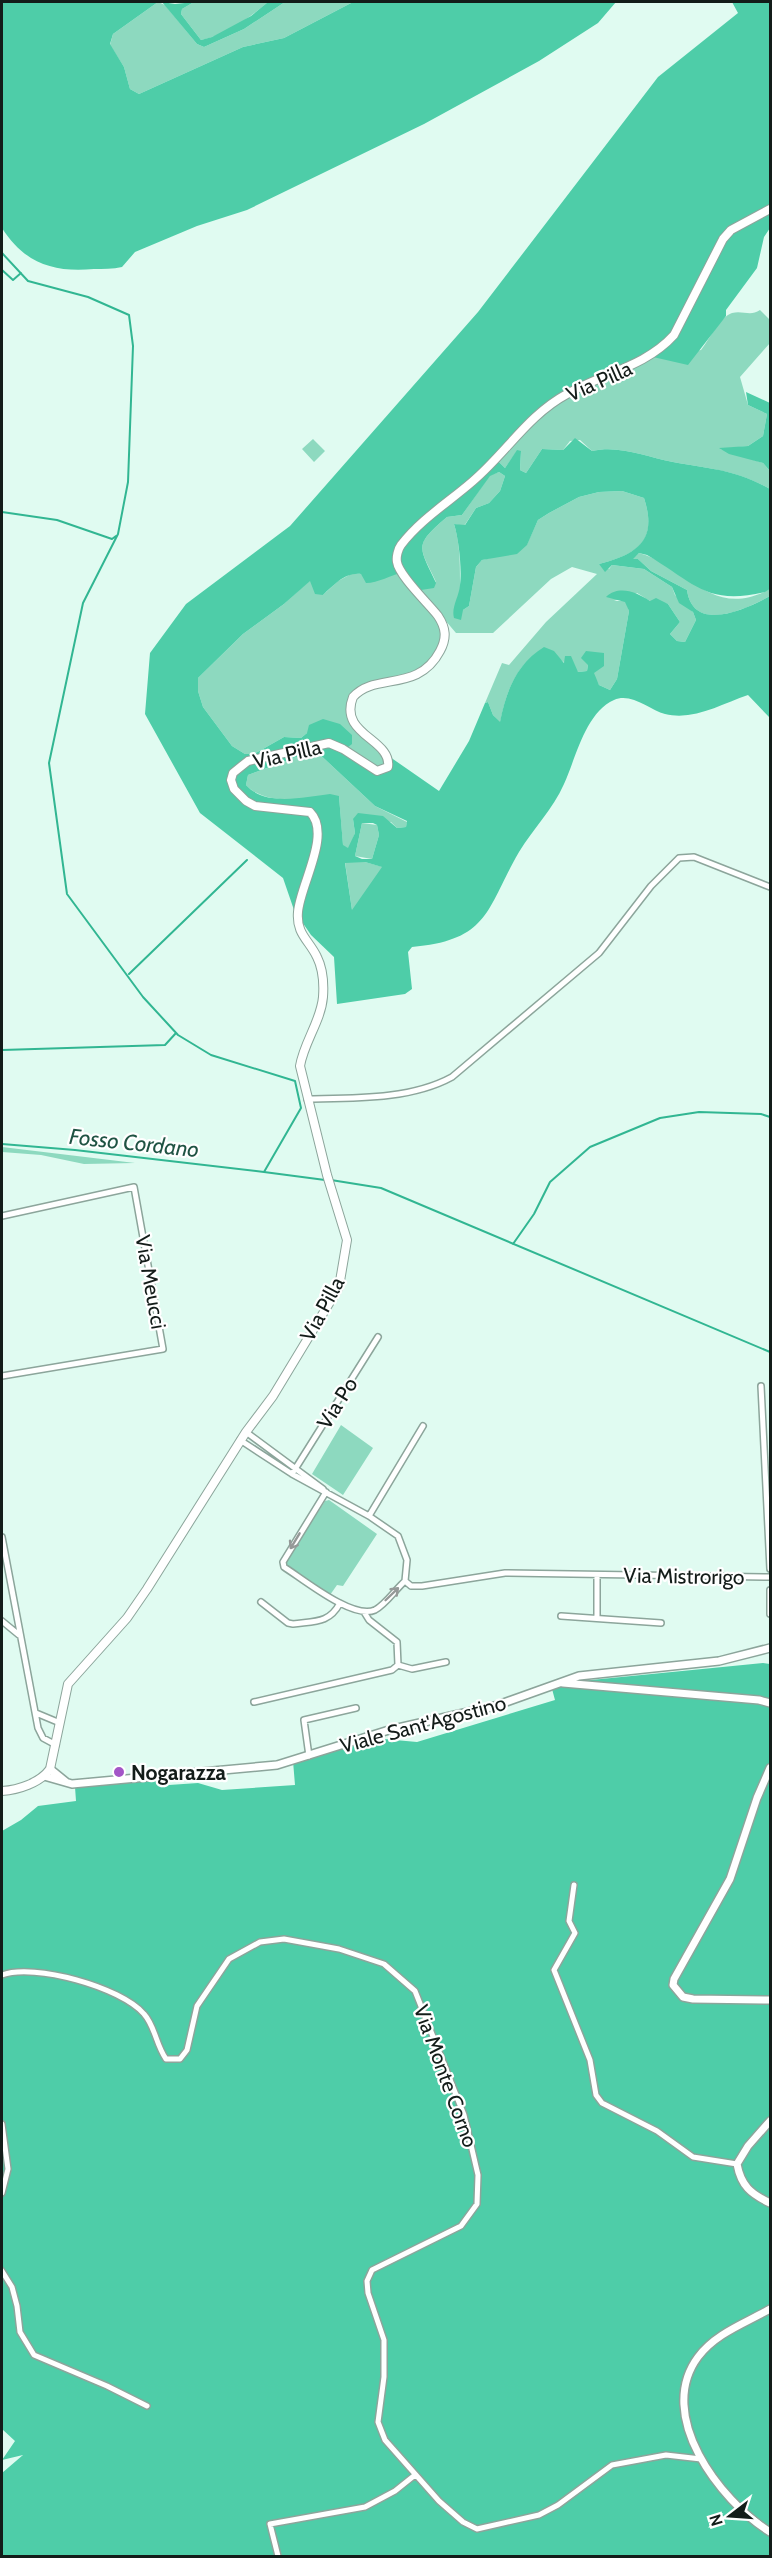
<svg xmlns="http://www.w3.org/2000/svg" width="772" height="2558" viewBox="0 0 772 2558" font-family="Cabin,sans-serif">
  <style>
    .green { fill: #8dd9bf }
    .forest { fill: #4ecda8; fill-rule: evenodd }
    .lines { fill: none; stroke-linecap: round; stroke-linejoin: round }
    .stream { stroke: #31b692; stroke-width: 2 }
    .minor-casing { stroke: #8ca59b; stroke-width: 8 }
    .tertiary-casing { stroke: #8ca59b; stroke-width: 10 }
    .secondary-casing { stroke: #8ca59b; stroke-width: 10 }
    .minor { stroke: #fff; stroke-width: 5 }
    .tertiary { stroke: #fff; stroke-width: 7 }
    .secondary { stroke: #fff; stroke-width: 8 }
    .oneway { stroke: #959998 }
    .poi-dot { fill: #a356c7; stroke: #fff; stroke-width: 2 }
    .labels { text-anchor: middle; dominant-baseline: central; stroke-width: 4.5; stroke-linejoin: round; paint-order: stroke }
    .street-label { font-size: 21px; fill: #131c19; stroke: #fff }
    .poi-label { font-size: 21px; font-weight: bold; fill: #131c19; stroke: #fff; text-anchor: start }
    .water-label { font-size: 22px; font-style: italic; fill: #1f5343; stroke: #fff }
  </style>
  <rect width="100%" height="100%" fill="#e0fbf1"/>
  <path class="green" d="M158,2L165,5L197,44L204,47L244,29L285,2H353L284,38L243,47L139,94L130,89L124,67L110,45L113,34Z
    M194,2H268C249,18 226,35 201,40L181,14L182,9Z
    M760,310L770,320V343L740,377L748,405L767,414L763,436L748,446L721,449L763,463L770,471V489C736,470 711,469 673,462C645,457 621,445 592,451L580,440L570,441L563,450L542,449L526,473L520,470L521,452L517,451L505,468L498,461L529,426L568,396L653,357L701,350C709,340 720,317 732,313C743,310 750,317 760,310Z
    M313,439L325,451L314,462L302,449Z
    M499,472L505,476L500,491L489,503L476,508L464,526L454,524C460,543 460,563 460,582C461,596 456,595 463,610L469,606L476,567L482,560L507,554L527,544L538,520L549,513L579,497L599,492L622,491L644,498C658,541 638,554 599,564L609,569L612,565L644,569L672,587L675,595L693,612L696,620L685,642L677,641L670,634L680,622L668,604L650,601L637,593L614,601H626L629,611L617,679L610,690L599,685L588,665L587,671L578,672L544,648C516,664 506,692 500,723L493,715L488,702L485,703L502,663L509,665L546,622L597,574L572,567L551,579L493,633H456L445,620L440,656L401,683L365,691L355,698C351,721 358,723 372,739C380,747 385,759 390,768L385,772L376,773L307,733L301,738L284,737L254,754H245L232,746L203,707L198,691V678L243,634L284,604L310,580L323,595L338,581L353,573L383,577L404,572L436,582C419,546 413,546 447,517L462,515L490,475Z
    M639,553C688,566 711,621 770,589V596C746,609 693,634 687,590L651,571L638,559H632Z
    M315,750L375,806L407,822L406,827L397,828L391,822L353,819L355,833L349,849L343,846L339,796C311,797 267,808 246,785L248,775Z
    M362,823L377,825L379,835L372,859L355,856Z
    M345,862H365L383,867L358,910H352Z
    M2,1147L135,1163L84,1164L41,1155L2,1152Z
    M341,1425L373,1448L343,1495L312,1474Z
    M329,1500L377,1534L343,1586L337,1585L330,1595L287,1566L286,1562L325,1501Z"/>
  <path class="forest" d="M2,2H158L113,34L110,44L124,67L130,89L139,94L243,47L284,38L353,2H616L598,23L539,61L424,124L247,210L197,226L135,252L122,267C113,269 103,269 94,269C54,273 24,263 2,228Z
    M162,2L175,4L194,2L182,9L181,14L201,40L212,37L251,16L268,2H285L244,29L204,47L197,44Z
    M732,2H770V228L764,237L757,268L726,310V316L688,365L653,357L568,396L541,414L498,461L505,468L517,450L521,451L520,470L526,473L542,449L563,450L575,438L592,451C621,445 645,457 673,462C711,469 737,470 770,489V589L765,592C706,606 695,583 647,555L639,553L633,559H638L651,571L687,590C693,634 747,609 770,596V718L748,695C721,704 694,721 665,714C650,710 631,692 614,700C585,713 576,758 564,784C553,809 533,829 519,852C486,909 490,940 412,947L408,952L412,989L405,994L337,1004L334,957L311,935L294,910L283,878L200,813L145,714L150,653L186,604L290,526L478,312L658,77L738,13ZM499,472L505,476L500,491L489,503L476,508L465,525L454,524C459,540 462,569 460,585C459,597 451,607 454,618L461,620L463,610L469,606L476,567L482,560L517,554L527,545L538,520L549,513L579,497L599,492L622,491L644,498C658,541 637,554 599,564L605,572L612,565L644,569L672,587L679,603L693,612L696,620L685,642L677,641L670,634L680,622L668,604L656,598L650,601C636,592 619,585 606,597L625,602L629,611L617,679L610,690L599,685L594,673L604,666V653L586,651L581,658L588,665L587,671L578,672L571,656H565L564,663L554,651L544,647C516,664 506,692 500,722L493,715L488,702L485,703L469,741L439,791L390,757V768C375,781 356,760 343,751L352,744V735L340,724L323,719L309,725L307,733L301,738L284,737L254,754H245L232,746L203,707L198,691V678L243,634L284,604L310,581L315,594L323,595C334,585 345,572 361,574L366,583C378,583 391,575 404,572L421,590L434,588L436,583C419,546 413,546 447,517L462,515L490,476ZM315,750L375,806L407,821L406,827L397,828L383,816L358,813L353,819L355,833L348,848L343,845L339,796L330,794C303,797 266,807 246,785L248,775ZM362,823H373L377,825L379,835L372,859H362L355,856ZM365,862L382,867L352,910L345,863Z
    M746,392L770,403V471L763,463L729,454L719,448L748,446L763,436L767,414L748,405Z
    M763,1663L770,1664V2556H2V2473L23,2455L2,2460L15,2441L2,2429V1831L21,1820L38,1806L76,1801L75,1787L167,1775L169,1785L198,1783L222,1790L295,1785L293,1761L373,1738L417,1742L555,1700L552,1689L581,1681Z"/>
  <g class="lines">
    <path class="stream" d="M2,253L28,281L88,297L129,315L133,346L128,482L118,534L83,603L49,763L67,894L143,997L178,1035L211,1055L295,1081L301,1108L264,1172L325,1180
      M2,270L13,280L21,273
      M2,512L57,520L112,539L116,536
      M129,974L247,860
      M2,1050L165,1045L176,1033
      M2,1144L75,1150L264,1172
      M331,1180L381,1188L770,1352
      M513,1244L534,1214L550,1182L590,1147L660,1118L699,1112L761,1114L770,1117"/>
    <g class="minor-casing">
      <path id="minor" d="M307,1099C353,1098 410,1100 452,1077L599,953L651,886L679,858L694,857L770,887
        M2,1216L134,1187L163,1349L2,1376
        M761,1386L770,1569
        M246,1432L323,1489
        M240,1440L292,1474L369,1516L398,1536L407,1560L405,1581
        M292,1474L378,1337
        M326,1492L283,1562L284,1567C303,1579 353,1620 375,1610C385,1605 396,1589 405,1581
        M369,1516L423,1426
        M2,1537L38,1728L43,1738L56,1745
        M597,1575V1618
        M405,1581L411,1586H422L505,1573L770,1577
        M770,1590V1614
        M261,1602L288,1623L293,1624C314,1621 329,1624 340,1603
        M561,1616L661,1623
        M2,1621L19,1635
        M398,1665L412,1669L446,1662
        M254,1702L392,1670L398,1665L397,1642L369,1620L364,1612
        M36,1713L60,1723
        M309,1756L304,1720L356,1708
        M574,1885L569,1921L575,1933L554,1970L590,2060L596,2095L602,2103L657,2131L693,2157L737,2164
        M2,1975C34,1963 121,1987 144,2014C155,2026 156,2045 166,2059H180L187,2050L197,2006L229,1959L260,1942L284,1939L339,1949L384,1964L415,1991L464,2115L478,2175L477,2204L461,2226L372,2270L367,2281L368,2293L384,2340V2377L378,2422L385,2440L439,2501L463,2522L477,2529L539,2515L558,2505L612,2465L666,2455L701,2459
        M2,2124L8,2169L2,2193
        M2,2271L12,2287L17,2306L20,2332L34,2355L107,2386L147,2406
        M278,2556L270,2524L365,2507L395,2491L415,2475"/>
    </g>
    <g class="tertiary-casing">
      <path id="tertiary" d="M563,1683L759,1700L770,1703
        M770,1768L757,1798L730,1879L674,1979L673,1985L683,1997L693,1999L770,2000
        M50,1769L66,1782
        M44,1776L72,1784L277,1765L389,1730L495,1706L579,1676L719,1661L770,1648
        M770,2121L748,2146L737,2164C741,2186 751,2194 770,2203
        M770,2309C746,2323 716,2333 698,2357C655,2415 719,2500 770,2532"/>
    </g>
    <g class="secondary-casing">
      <path id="secondary" d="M2,1791C18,1790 40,1783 50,1769L68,1684L127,1618L147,1589L246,1432L273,1396L339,1287L347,1240L327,1175L300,1066C304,1042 321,1021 323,997C324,983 323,969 317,957C309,940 296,934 298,912C300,885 332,834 310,812L255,806L246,801L234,789L231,780L233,773L248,761L329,743L343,749L377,771L388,767C392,739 338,735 353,697C375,672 418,693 440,651C447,638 446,628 438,616C429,604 399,576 397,562C396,557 398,549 401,545C421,519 449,502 473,481C506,453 528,415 567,394C603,373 645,367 674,335L723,239L731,230L770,209"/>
    </g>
    <use href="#minor" class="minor"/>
    <use href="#tertiary" class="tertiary"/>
    <use href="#secondary" class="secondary"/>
  </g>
  <defs><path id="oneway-shaft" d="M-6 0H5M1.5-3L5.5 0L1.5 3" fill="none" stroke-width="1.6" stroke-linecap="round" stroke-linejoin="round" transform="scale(1.5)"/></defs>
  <g class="oneway">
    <use href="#oneway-shaft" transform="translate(295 1541) rotate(121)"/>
    <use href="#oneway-shaft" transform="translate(392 1594) rotate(-44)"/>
  </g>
  <circle class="poi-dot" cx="119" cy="1772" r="6"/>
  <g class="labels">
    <g class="street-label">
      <text transform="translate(599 381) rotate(-24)">Via Pilla</text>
      <text transform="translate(287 754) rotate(-13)">Via Pilla</text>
      <text transform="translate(151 1282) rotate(80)">Via Meucci</text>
      <text transform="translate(322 1309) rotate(-62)">Via Pilla</text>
      <text transform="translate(337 1403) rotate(-58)">Via Po</text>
      <text transform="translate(684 1576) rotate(1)">Via Mistrorigo</text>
      <text transform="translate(423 1724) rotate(-15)">Viale Sant'Agostino</text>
      <text transform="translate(446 2076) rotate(70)">Via Monte Corno</text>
    </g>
    <g class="poi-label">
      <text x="131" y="1772">Nogarazza</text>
    </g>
    <g class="water-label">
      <text transform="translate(134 1143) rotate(6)">Fosso Cordano</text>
    </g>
  </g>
  <rect width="772" height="2558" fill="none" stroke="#131c19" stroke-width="6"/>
  <g transform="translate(730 2516) rotate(253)" stroke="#ffffff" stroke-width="4.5" paint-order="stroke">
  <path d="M0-4.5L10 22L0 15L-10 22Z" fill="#131c19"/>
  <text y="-9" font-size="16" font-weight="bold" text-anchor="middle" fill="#131c19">N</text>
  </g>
</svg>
